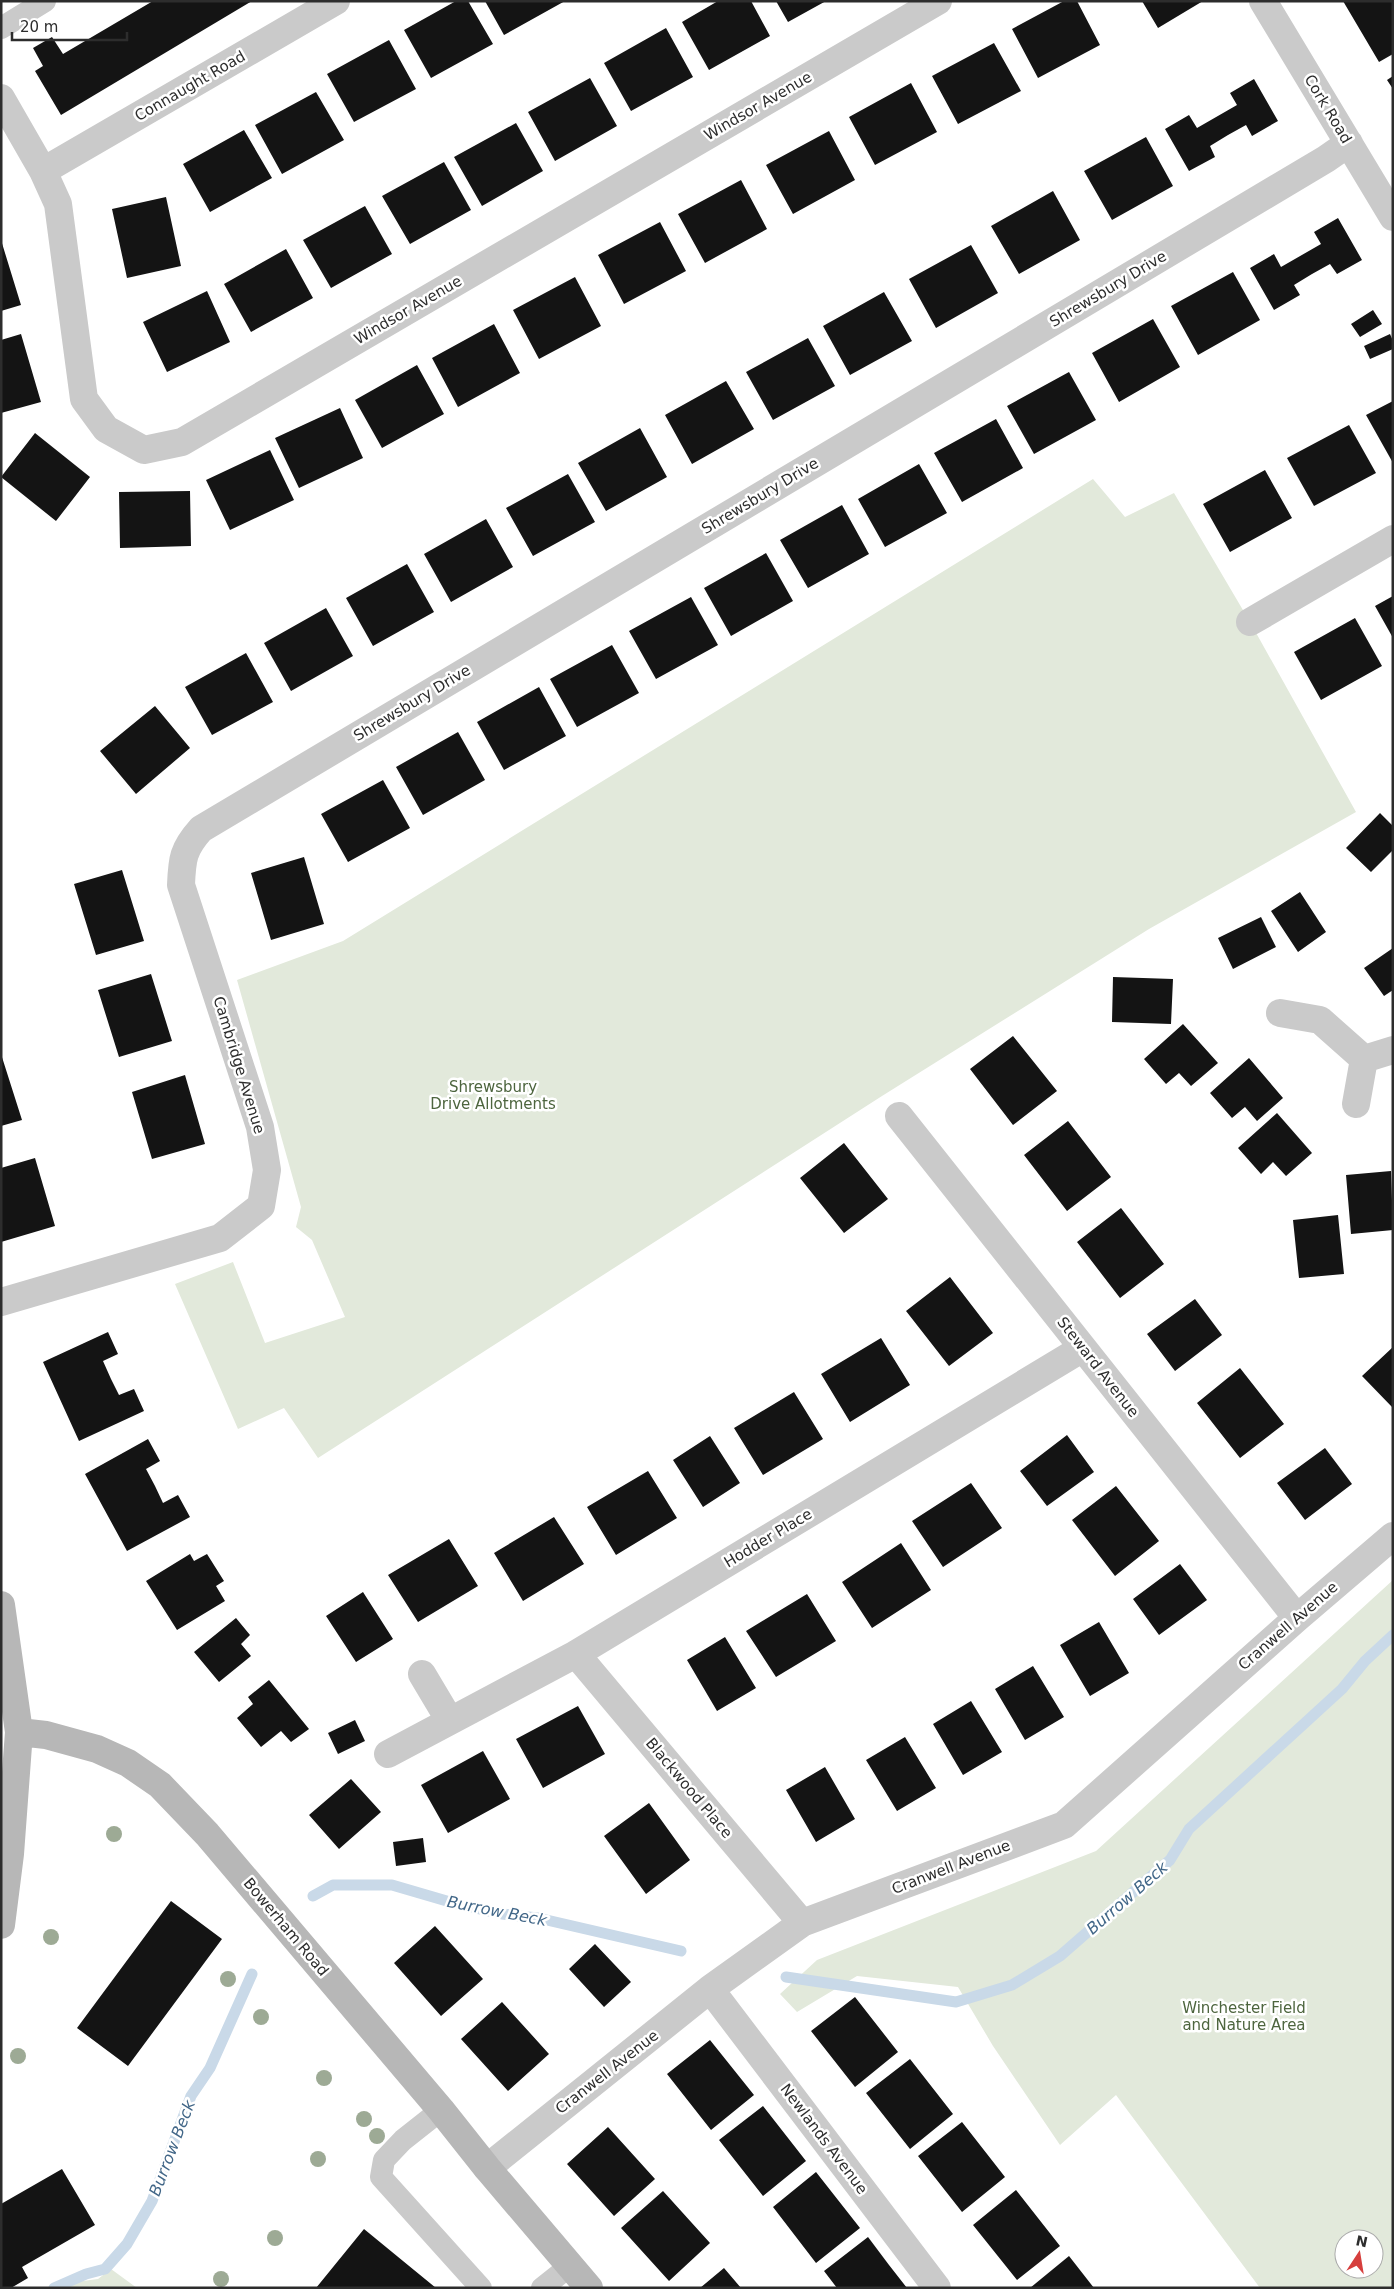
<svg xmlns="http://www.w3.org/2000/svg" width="1394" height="2289" viewBox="0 0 1394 2289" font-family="'DejaVu Sans',sans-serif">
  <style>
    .green { fill: #e2e9db; fill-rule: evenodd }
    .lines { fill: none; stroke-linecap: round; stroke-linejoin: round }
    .stream { stroke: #c9d9e8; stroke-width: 11 }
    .building { fill: #141414 }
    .lane { stroke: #cacaca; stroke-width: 22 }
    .street { stroke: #cacaca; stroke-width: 28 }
    .secondary { stroke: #b7b7b7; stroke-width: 28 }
    .tree { fill: #9daa95 }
    .labels { text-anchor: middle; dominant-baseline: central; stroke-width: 5; stroke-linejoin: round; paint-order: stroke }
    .street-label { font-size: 15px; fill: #2d2d2d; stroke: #fff }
    .park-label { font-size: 15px; fill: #4d653e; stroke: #fff }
    .water-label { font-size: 16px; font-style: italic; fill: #426788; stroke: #fff }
  </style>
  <rect width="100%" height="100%" fill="#fff"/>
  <path class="green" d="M1093,479L1125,517L1174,493L1250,622L1356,812L1149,929L882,1096L318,1458L284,1408L238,1429L175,1284L233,1262L265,1343L345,1317L312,1240L296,1227L301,1207L237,980L343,941Z
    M1393,1580V2288H1260L1116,2095L1060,2145L993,2046L958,1987L857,1976L797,2012L780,1994L817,1960L1096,1851ZM1344,2239H1374V2269H1344Z
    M111,2269L137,2288H67L75,2282L98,2279Z"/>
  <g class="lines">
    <path class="stream" d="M313,1896L333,1885H392L457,1904L502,1914L538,1918L681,1951
      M786,1977L956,2002L1012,1985L1060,1956L1170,1860L1189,1829L1342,1689L1365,1661L1393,1635
      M54,2288L86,2274L105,2269L127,2244L152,2201L191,2096L210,2068L252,1974"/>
  </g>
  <path class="building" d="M153,1H252L61,115L35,71L43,66L33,48L52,37L63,54Z
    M456,1H468L493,44L431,78L404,30Z
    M485,1H565L504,35Z
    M718,1H751L770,36L709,70L682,22Z
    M776,1H826L788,22Z
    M1064,1H1077L1100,45L1038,78L1012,29Z
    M1142,1H1203L1158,28Z
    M1343,1H1393V54L1379,62Z
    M666,28L693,77L631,111L604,63Z
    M389,40L416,89L354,122L327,74Z
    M994,43L1021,91L958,124L932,76Z
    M1393,76V89L1387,80Z
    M590,78L617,126L555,161L528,112Z
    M1254,79L1278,121L1252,136L1246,125L1228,135L1210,146L1215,157L1189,171L1165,129L1189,115L1197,128L1237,105L1230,93Z
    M911,83L937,132L875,165L849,117Z
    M316,92L344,140L282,174L255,125Z
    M516,123L543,171L482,206L454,157Z
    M244,130L272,178L210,212L183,164Z
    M829,131L855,180L793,214L766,165Z
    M1146,137L1173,186L1112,220L1084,171Z
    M444,162L471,210L410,244L382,196Z
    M741,180L767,229L705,263L678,214Z
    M1053,191L1080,240L1019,274L991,226Z
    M166,197L181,266L127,278L112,209Z
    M365,206L392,254L331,288L303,240Z
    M1338,218L1362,260L1337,274L1330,264L1312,274L1294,285L1300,295L1274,310L1250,268L1274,254L1281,267L1321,244L1314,232Z
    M660,222L686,271L624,304L598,255Z
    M1,240L21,305L1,311Z
    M971,245L998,293L936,328L909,279Z
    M286,249L313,298L251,332L224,284Z
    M1233,272L1260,320L1198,355L1171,306Z
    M575,277L601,326L539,359L513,310Z
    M207,291L230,342L167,372L143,322Z
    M884,292L912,341L850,375L823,326Z
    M1373,310L1382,324L1360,337L1351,324Z
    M1153,319L1180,367L1119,402L1092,353Z
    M494,324L520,373L458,407L432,358Z
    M21,334L41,402L1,413V340Z
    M1390,334L1393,341V349L1370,359L1364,346Z
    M808,338L835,386L773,420L746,372Z
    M417,365L444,414L382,448L355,400Z
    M1069,372L1096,420L1034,454L1007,406Z
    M726,381L754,429L692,464L665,415Z
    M1393,401V463L1366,415Z
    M340,408L363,458L299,488L275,438Z
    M996,419L1023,468L962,502L934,453Z
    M1349,425L1376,473L1314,506L1287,458Z
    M640,428L667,477L606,511L578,463Z
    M35,433L90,477L56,521L1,477Z
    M270,450L294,500L230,530L206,480Z
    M919,464L947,513L885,547L858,499Z
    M1265,470L1292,518L1230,552L1203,504Z
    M568,474L595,522L533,556L506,508Z
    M190,491L191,546L120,548L119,492Z
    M842,505L869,554L808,588L780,540Z
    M486,519L513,567L451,602L424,554Z
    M766,553L793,601L731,636L704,588Z
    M407,564L434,612L373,646L346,598Z
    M1393,596V638L1375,606Z
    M691,597L718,645L656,679L629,631Z
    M326,608L353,656L291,691L264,643Z
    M1355,618L1382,666L1321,700L1294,652Z
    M612,645L639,693L577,727L550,679Z
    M246,653L273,702L212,735L185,687Z
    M539,687L566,736L504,770L477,722Z
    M155,706L190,748L136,794L100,751Z
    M458,732L485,780L423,815L396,767Z
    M383,780L410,828L348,862L321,814Z
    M1380,813L1393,826V850L1371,872L1346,848Z
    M304,857L324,924L271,940L251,873Z
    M122,870L144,941L96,955L74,884Z
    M1300,892L1326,932L1298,952L1271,911Z
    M1261,917L1276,947L1233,969L1218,938Z
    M1393,948V990L1384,996L1364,968Z
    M151,974L172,1041L119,1057L98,990Z
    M1113,977L1173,979L1171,1024L1112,1022Z
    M1183,1024L1218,1063L1191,1086L1179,1073L1166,1084L1144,1059Z
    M1013,1036L1057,1091L1013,1125L970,1069Z
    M1,1054L22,1120L1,1126Z
    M1249,1058L1283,1098L1257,1121L1245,1107L1232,1118L1210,1093Z
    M185,1075L205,1144L152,1159L132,1092Z
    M1277,1113L1312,1153L1286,1176L1273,1162L1261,1174L1238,1148Z
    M1068,1121L1111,1177L1067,1211L1024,1155Z
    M844,1143L888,1199L844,1233L800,1178Z
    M35,1158L55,1226L1,1242V1168Z
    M1391,1171L1393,1230L1351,1234L1346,1175Z
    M1121,1208L1164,1264L1120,1298L1077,1242Z
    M1338,1215L1344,1274L1299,1278L1293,1220Z
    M950,1277L993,1333L949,1366L906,1311Z
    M1195,1299L1222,1335L1175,1371L1147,1334Z
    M108,1332L118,1354L103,1361L111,1379L119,1395L134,1389L144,1411L79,1441L43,1362Z
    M881,1338L910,1385L850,1422L821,1374Z
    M1393,1347V1408L1362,1376Z
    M1240,1368L1284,1424L1240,1458L1197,1403Z
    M794,1392L823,1439L763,1475L734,1428Z
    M1067,1435L1094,1472L1047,1506L1020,1471Z
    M710,1436L740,1483L703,1507L673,1460Z
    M148,1439L160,1461L146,1469L155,1486L163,1503L178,1495L190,1517L127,1551L85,1474Z
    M1325,1448L1352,1484L1305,1520L1277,1483Z
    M648,1471L677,1518L616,1555L587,1507Z
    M971,1483L1002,1528L943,1567L912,1521Z
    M1116,1486L1159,1541L1115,1576L1072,1520Z
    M554,1517L584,1564L523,1601L494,1553Z
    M449,1539L478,1586L418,1622L388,1575Z
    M901,1543L931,1590L872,1628L842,1582Z
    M190,1554L194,1561L207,1554L224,1581L216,1586L225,1601L177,1630L146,1581Z
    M1180,1564L1207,1600L1159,1635L1133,1599Z
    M363,1592L393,1639L356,1662L326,1616Z
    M807,1594L836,1641L776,1677L746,1631Z
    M236,1618L250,1635L241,1644L251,1656L219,1682L194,1652Z
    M1099,1622L1129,1673L1090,1696L1060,1645Z
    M725,1637L756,1688L717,1711L687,1660Z
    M1033,1666L1064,1717L1025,1740L995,1689Z
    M269,1680L309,1729L291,1742L281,1731L261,1747L237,1718L253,1704L248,1697Z
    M971,1701L1002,1752L963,1775L933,1724Z
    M578,1706L605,1754L543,1788L516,1739Z
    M355,1720L365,1741L338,1754L328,1733Z
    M905,1737L936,1788L897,1811L866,1760Z
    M483,1751L510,1799L448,1833L421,1785Z
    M825,1767L855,1819L816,1842L786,1790Z
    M351,1779L381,1812L339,1849L309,1815Z
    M649,1803L690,1860L646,1894L604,1836Z
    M423,1838L426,1862L396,1866L393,1842Z
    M171,1901L222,1939L128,2066L77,2028Z
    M435,1926L483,1979L441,2016L394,1963Z
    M595,1944L631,1982L604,2007L569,1969Z
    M855,1997L898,2052L855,2087L811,2031Z
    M502,2002L549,2054L508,2091L461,2039Z
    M710,2040L754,2095L711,2130L667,2074Z
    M910,2059L953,2114L910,2149L866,2093Z
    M763,2106L806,2161L763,2196L719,2140Z
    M962,2122L1005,2177L962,2212L918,2156Z
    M608,2127L655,2179L614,2216L567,2164Z
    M62,2169L95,2225L22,2267L28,2278L11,2288H1V2204Z
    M816,2172L860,2228L816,2263L773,2207Z
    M1016,2190L1060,2246L1017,2280L973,2225Z
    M663,2191L710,2243L669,2281L621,2228Z
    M364,2229L403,2261L436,2288H316Z
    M868,2237L889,2265L907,2288H837L824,2271Z
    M1069,2256L1094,2288H1030Z
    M724,2268L741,2288H700Z"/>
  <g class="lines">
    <path class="lane" d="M1,28L45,1
      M441,2110L403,2140L384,2160L381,2177L481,2288
      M542,2288L571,2265"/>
    <path class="street" d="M1263,1L1393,217
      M1,98L43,171L58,204L84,399L106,429L144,450L182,442L938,1
      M43,171L336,1
      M1250,622L1393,539
      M1280,1013L1320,1020L1364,1059
      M1356,1104L1364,1059L1393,1050
      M899,1116L1297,1618
      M1,1302L220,1238L261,1206L267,1170L260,1127L181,885C182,859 183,849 201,829L1326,159L1349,143
      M576,1654L802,1923
      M422,1674L450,1721
      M388,1754L576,1654L1083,1348
      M710,1989L937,2288
      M487,2168L710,1989L802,1923L1064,1825L1297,1618L1393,1536"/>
    <path class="secondary" d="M1,1605L19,1732L10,1854L1,1925
      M19,1732L46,1735L97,1749L128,1763L160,1785L207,1834L441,2110L487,2168L589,2288"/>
  </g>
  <g class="tree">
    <circle cx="114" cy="1834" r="8"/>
    <circle cx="51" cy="1937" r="8"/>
    <circle cx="228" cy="1979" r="8"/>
    <circle cx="261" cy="2017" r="8"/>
    <circle cx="18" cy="2056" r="8"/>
    <circle cx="324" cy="2078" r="8"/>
    <circle cx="364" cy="2119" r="8"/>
    <circle cx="377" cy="2136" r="8"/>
    <circle cx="318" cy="2159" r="8"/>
    <circle cx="275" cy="2238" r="8"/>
    <circle cx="221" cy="2279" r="8"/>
  </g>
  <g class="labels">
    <g class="street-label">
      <text transform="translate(190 86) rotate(-30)">Connaught Road</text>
      <text transform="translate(758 106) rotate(-30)">Windsor Avenue</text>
      <text transform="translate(1328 109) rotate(59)">Cork Road</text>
      <text transform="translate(1108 289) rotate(-31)">Shrewsbury Drive</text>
      <text transform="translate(408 310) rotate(-30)">Windsor Avenue</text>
      <text transform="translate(760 496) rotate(-31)">Shrewsbury Drive</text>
      <text transform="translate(412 703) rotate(-31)">Shrewsbury Drive</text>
      <text transform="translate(239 1065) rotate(73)">Cambridge Avenue</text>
      <text transform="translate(1098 1367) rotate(52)">Steward Avenue</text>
      <text transform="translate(768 1538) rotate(-31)">Hodder Place</text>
      <text transform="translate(1288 1626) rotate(-41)">Cranwell Avenue</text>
      <text transform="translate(689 1788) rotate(50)">Blackwood Place</text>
      <text transform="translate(951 1867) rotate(-21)">Cranwell Avenue</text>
      <text transform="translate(286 1927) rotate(50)">Bowerham Road</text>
      <text transform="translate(607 2072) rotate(-38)">Cranwell Avenue</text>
      <text transform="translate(824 2139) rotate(53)">Newlands Avenue</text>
    </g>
    <g class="park-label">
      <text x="493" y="1087">Shrewsbury<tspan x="493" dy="17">Drive Allotments</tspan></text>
      <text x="1244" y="2008">Winchester Field<tspan x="1244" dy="17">and Nature Area</tspan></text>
    </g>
    <g class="water-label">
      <text transform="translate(1127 1898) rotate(-41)">Burrow Beck</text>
      <text transform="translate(497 1911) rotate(11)">Burrow Beck</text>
      <text transform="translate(172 2148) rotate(-69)">Burrow Beck</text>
    </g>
  </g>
  <rect width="1394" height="2289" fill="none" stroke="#2d2d2d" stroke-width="5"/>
  <g transform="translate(1359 2254) rotate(12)"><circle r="24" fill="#ffffff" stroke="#ababab"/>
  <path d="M0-4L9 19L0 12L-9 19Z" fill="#d63f3d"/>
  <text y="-8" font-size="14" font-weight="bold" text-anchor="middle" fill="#2d2d2d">N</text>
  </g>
  <path d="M12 32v8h115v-8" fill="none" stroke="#2d2d2d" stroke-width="2.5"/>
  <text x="20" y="32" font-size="15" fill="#2d2d2d" stroke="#ffffff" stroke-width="4" paint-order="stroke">20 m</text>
</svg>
